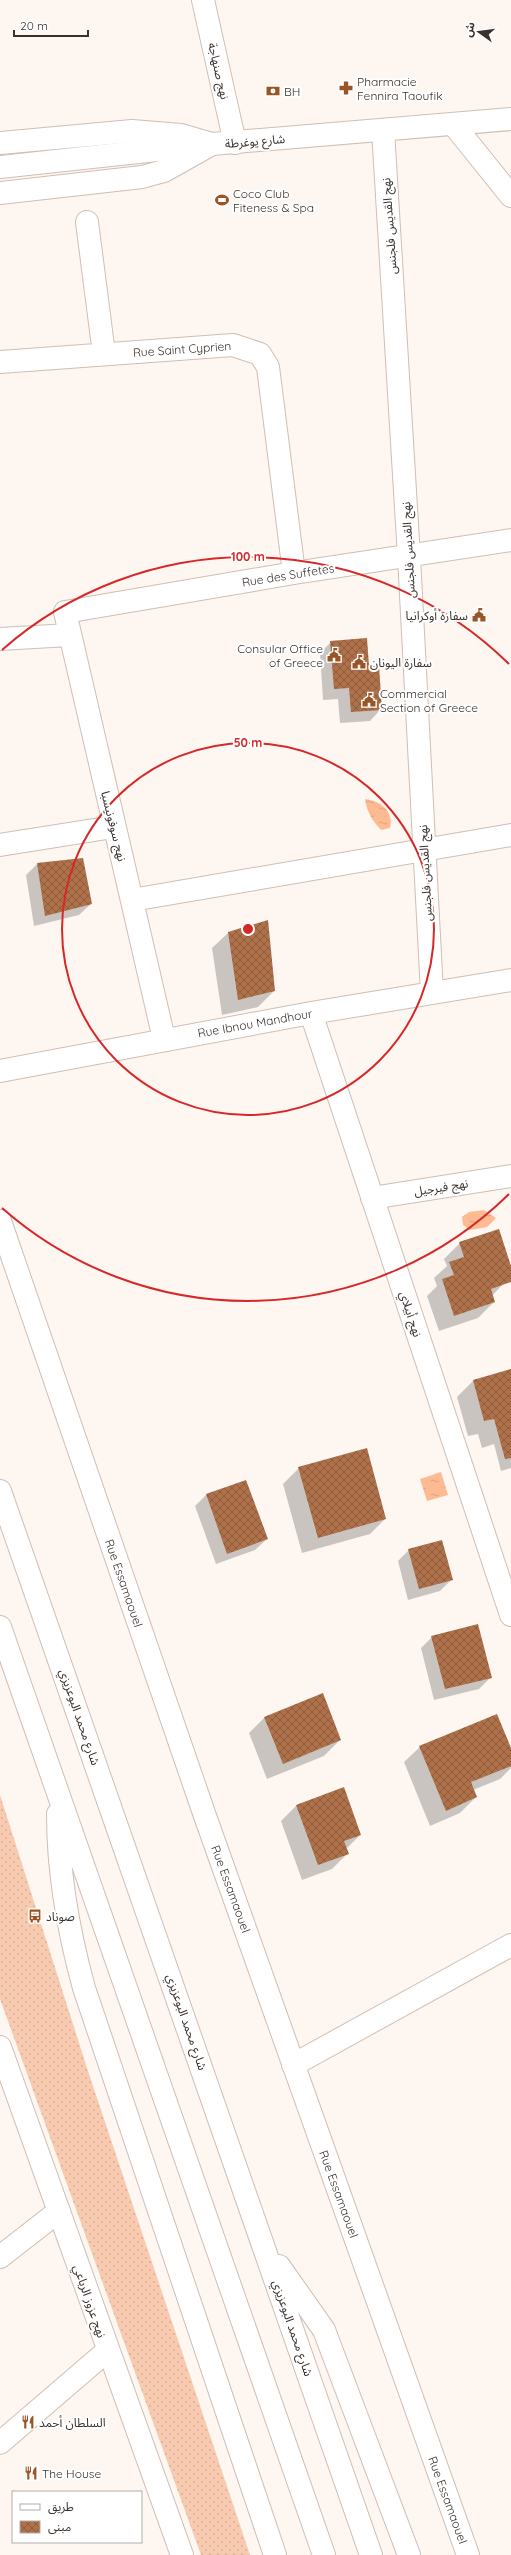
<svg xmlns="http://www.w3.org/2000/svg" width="511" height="2555" viewBox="0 0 511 2555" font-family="Quicksand,'Noto Sans Arabic',sans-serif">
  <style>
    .grass { fill: url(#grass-dots) }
    .water { fill: url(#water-ripples) }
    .shadow { fill: #0003 }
    .building { fill: url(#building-cross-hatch) }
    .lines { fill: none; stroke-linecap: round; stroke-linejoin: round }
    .minor-casing { stroke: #cfbeb4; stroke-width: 24 }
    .tertiary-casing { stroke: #cfbeb4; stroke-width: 24 }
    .secondary-casing { stroke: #cfbeb4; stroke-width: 24 }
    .motorway-casing { stroke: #cfbeb4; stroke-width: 24 }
    .minor { stroke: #fff; stroke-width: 22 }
    .tertiary { stroke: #fff; stroke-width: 22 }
    .secondary { stroke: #fff; stroke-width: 22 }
    .motorway { stroke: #fff; stroke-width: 22 }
    .ring { fill: none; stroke: #d62828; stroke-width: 2 }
    .labels { text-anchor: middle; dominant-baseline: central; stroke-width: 4; stroke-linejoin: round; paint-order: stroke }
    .street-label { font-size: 12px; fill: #38312d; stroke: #fff }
    .poi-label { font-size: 12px; fill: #38312d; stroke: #fff; text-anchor: start }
    .centre { fill: #d62828; stroke: #fff; stroke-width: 2 }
    .ring-label { font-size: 12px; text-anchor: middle; font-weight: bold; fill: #d62828; stroke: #fff; stroke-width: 4; stroke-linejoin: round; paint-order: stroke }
  </style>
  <defs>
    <pattern id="grass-dots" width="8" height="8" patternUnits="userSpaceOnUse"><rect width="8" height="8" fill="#f8cbb0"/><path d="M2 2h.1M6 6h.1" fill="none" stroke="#d5af98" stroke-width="1.8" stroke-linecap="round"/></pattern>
    <pattern id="water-ripples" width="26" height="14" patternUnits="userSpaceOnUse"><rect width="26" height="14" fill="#febb92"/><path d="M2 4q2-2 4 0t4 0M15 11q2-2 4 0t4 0" fill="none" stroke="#daa17e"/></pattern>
    <pattern id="building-cross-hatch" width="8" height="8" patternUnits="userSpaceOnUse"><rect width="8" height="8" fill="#ae7149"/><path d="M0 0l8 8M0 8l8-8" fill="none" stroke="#8f5d3d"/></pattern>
  </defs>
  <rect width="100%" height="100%" fill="#fdf6f1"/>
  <path class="grass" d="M0,1795L87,2068L250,2555H201L0,1999Z"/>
  <path class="water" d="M365,799C381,801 394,811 390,828L381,830C372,820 367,812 365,799Z
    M484,1210L496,1218L487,1227L470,1230L463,1225L462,1217L469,1212Z
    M441,1472L448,1495L427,1501L420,1479Z"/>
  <path class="shadow" d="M331,642L368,668L381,709L370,721L340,723L338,699L323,700L320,653Z
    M37,864L91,904L79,915L34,926L26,875Z
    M228,933L274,991L258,1007L222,1015L212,948Z
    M460,1243L503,1284L492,1296L494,1302L478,1318L439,1331L427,1296L437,1286L434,1278L447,1266L444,1259Z
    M511,1370V1468L501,1471L494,1444L482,1448L478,1434L468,1436L457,1397L473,1381Z
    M299,1468L385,1519L370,1534L302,1553L283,1484Z
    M246,1481L267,1539L255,1550L216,1564L195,1506L206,1495Z
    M409,1550L451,1580L440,1591L408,1600L398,1561Z
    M432,1637L491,1677L479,1689L434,1700L421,1648Z
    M265,1717L340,1740L324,1756L267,1779L249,1733Z
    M420,1747L511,1751V1768L500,1779L473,1790L476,1797L460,1813L430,1826L404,1762Z
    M297,1805L360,1835L346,1849L347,1854L332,1869L302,1880L281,1821Z"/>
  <path class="building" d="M367,638L369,666H379L382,710L351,712L349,688L334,689L330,641Z
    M83,858L92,904L45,916L37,863Z
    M268,920L275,991L238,1000L228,932Z
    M499,1229L511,1266V1282L491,1289L495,1302L454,1316L442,1279L454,1275L449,1262L464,1257L459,1242Z
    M511,1369V1458L505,1459L494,1419L484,1421L473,1380Z
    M367,1448L386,1519L318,1538L298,1467Z
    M246,1480L268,1539L227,1554L206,1494Z
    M442,1540L453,1580L419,1589L408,1549Z
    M478,1624L492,1678L445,1689L431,1636Z
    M323,1693L341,1740L283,1764L264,1717Z
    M497,1714L511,1748V1766L471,1782L477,1797L446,1811L419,1746Z
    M344,1787L361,1835L344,1841L349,1854L318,1865L296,1805Z"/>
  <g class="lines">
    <g class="minor-casing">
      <path id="minor" d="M203,0L235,143
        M383,130L409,557L432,993
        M87,222L104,354
        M0,362L233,345L260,354L268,367L294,573
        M0,639L69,635
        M0,845L113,827
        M132,900L511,835
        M311,1013L511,1615
        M164,1039L65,612L294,573L511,540
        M0,1071L311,1013L511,980
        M372,1198L511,1176
        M0,1221L205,1816L468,2555
        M293,2065L511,1945
        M0,2257L59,2211
        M0,2443L107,2351"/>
    </g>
    <g class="tertiary-casing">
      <path id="tertiary" d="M453,124L511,196
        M0,2047L182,2555"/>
    </g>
    <g class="secondary-casing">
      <path id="secondary" d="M0,167L212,144L511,119"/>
    </g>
    <g class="motorway-casing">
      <path id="motorway" d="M0,143L132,131L181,135L212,144
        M0,193L142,177L164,171L212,144
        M0,1491L371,2555
        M0,1627L324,2555
        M58,1814C58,1874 68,1930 84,1988L275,2555
        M279,2266L324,2330L409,2555"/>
    </g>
    <use href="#minor" class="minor"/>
    <use href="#tertiary" class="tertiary"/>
    <use href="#secondary" class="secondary"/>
    <use href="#motorway" class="motorway"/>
  </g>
  <g class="ring">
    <circle cx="248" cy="929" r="186"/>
    <path d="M509 1194A372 372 0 0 1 2 1208M2 650A372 372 0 0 1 509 664"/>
  </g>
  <defs>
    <g id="pharmacy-bare" transform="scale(1.08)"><path d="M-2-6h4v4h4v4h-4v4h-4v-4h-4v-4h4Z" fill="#995526" stroke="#fff" stroke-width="2.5" paint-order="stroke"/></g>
    <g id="bank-bare" transform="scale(1.08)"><path d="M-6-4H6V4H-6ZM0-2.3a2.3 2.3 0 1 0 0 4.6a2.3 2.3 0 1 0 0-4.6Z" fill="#995526" stroke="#fff" stroke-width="2.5" paint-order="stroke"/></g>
    <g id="stadium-bare" transform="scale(1.08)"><path d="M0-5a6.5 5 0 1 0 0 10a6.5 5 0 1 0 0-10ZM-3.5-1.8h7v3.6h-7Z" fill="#995526" stroke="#fff" stroke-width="2.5" paint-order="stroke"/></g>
    <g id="civic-bare" transform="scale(1.08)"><path d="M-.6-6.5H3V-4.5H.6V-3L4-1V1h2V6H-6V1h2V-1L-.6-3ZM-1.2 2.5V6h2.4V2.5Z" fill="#995526" stroke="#fff" stroke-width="2.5" paint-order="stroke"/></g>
    <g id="bus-bare" transform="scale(1.08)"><path d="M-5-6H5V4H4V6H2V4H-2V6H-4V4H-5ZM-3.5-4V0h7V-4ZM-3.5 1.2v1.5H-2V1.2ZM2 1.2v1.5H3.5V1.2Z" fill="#995526" stroke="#fff" stroke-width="2.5" paint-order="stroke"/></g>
    <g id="restaurant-bare" transform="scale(1.08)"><path d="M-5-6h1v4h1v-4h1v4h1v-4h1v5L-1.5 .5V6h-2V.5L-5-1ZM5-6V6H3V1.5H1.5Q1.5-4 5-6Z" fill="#995526" stroke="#fff" stroke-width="2.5" paint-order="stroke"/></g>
  </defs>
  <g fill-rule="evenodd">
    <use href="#pharmacy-bare" x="346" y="88"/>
    <use href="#bank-bare" x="273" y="91"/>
    <use href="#stadium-bare" x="222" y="200"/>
    <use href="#civic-bare" x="479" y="615"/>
    <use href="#civic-bare" x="334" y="655"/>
    <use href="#civic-bare" x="359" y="662"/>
    <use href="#civic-bare" x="369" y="700"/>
    <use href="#bus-bare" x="35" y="1916"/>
    <use href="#restaurant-bare" x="28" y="2422"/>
    <use href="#restaurant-bare" x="31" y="2473"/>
  </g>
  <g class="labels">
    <g class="street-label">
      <text transform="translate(219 71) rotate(77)">نهج صنهاجة</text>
      <text transform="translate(255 141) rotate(-5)">شارع يوغرطة</text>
      <text transform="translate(389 226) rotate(-94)">نهج القديس فلجنس</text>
      <text transform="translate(182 349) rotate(-4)">Rue Saint Cyprien</text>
      <text transform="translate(408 550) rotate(-93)">نهج القديس فلجنس</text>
      <text transform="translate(288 575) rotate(-9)">Rue des Suffetes</text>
      <text transform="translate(114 826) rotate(76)">نهج سوفونيسبا</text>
      <text transform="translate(425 873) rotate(-93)">نهج القديس فلجنس</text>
      <text transform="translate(255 1023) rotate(-10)">Rue Ibnou Mandhour</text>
      <text transform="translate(441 1187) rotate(-9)">نهج فيرجيل</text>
      <text transform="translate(411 1314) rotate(72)">نهج أبيلاي</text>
      <text transform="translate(124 1583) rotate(71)">Rue Essamaouel</text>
      <text transform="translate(80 1717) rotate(71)">شارع محمد البوعزيزي</text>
      <text transform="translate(231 1889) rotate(70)">Rue Essamaouel</text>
      <text transform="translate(187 2022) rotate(71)">شارع محمد البوعزيزي</text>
      <text transform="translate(339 2194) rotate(70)">Rue Essamaouel</text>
      <text transform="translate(90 2301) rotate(71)">نهج عزوز الرباعي</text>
      <text transform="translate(293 2328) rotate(71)">شارع محمد البوعزيزي</text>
      <text transform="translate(448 2500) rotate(70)">Rue Essamaouel</text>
    </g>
    <g class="poi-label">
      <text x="357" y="81">Pharmacie<tspan x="357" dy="14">Fennira Taoufik</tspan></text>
      <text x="284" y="91">BH</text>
      <text x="233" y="193">Coco Club<tspan x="233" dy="14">Fiteness &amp; Spa</tspan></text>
      <text x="468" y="615" text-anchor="end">سفارة أوكرانيا</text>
      <text x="323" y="648" text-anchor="end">Consular Office<tspan x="323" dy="14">of Greece</tspan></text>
      <text x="370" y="662">سفارة اليونان</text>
      <text x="380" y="693">Commercial<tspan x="380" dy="14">Section of Greece</tspan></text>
      <text x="46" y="1916">صوناد</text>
      <text x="39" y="2422">السلطان أحمد</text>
      <text x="42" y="2473">The House</text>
    </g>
  </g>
  <circle cx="248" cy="929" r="6" class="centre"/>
  <g class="ring-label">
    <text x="248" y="561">100 m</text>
    <text x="248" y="747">50 m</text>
  </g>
  <rect x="12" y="2491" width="130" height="52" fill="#ffffff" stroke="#afadab"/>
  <rect x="20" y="2504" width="20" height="6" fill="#ffffff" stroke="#afadab"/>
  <text x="48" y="2511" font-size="12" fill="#38312d">طريق</text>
  <rect x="20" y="2521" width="20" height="12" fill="url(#building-cross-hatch)" stroke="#afadab"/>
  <text x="48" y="2531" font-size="12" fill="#38312d">مبنى</text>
  <g transform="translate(479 32) rotate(284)" stroke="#ffffff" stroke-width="3" paint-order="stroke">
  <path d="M0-3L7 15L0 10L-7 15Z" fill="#38312d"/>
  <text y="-6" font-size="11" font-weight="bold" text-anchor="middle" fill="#38312d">ش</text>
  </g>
  <path d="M14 30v6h74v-6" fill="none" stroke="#38312d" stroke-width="2"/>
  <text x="20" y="30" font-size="12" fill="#38312d" stroke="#ffffff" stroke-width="3" paint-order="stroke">20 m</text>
</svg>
